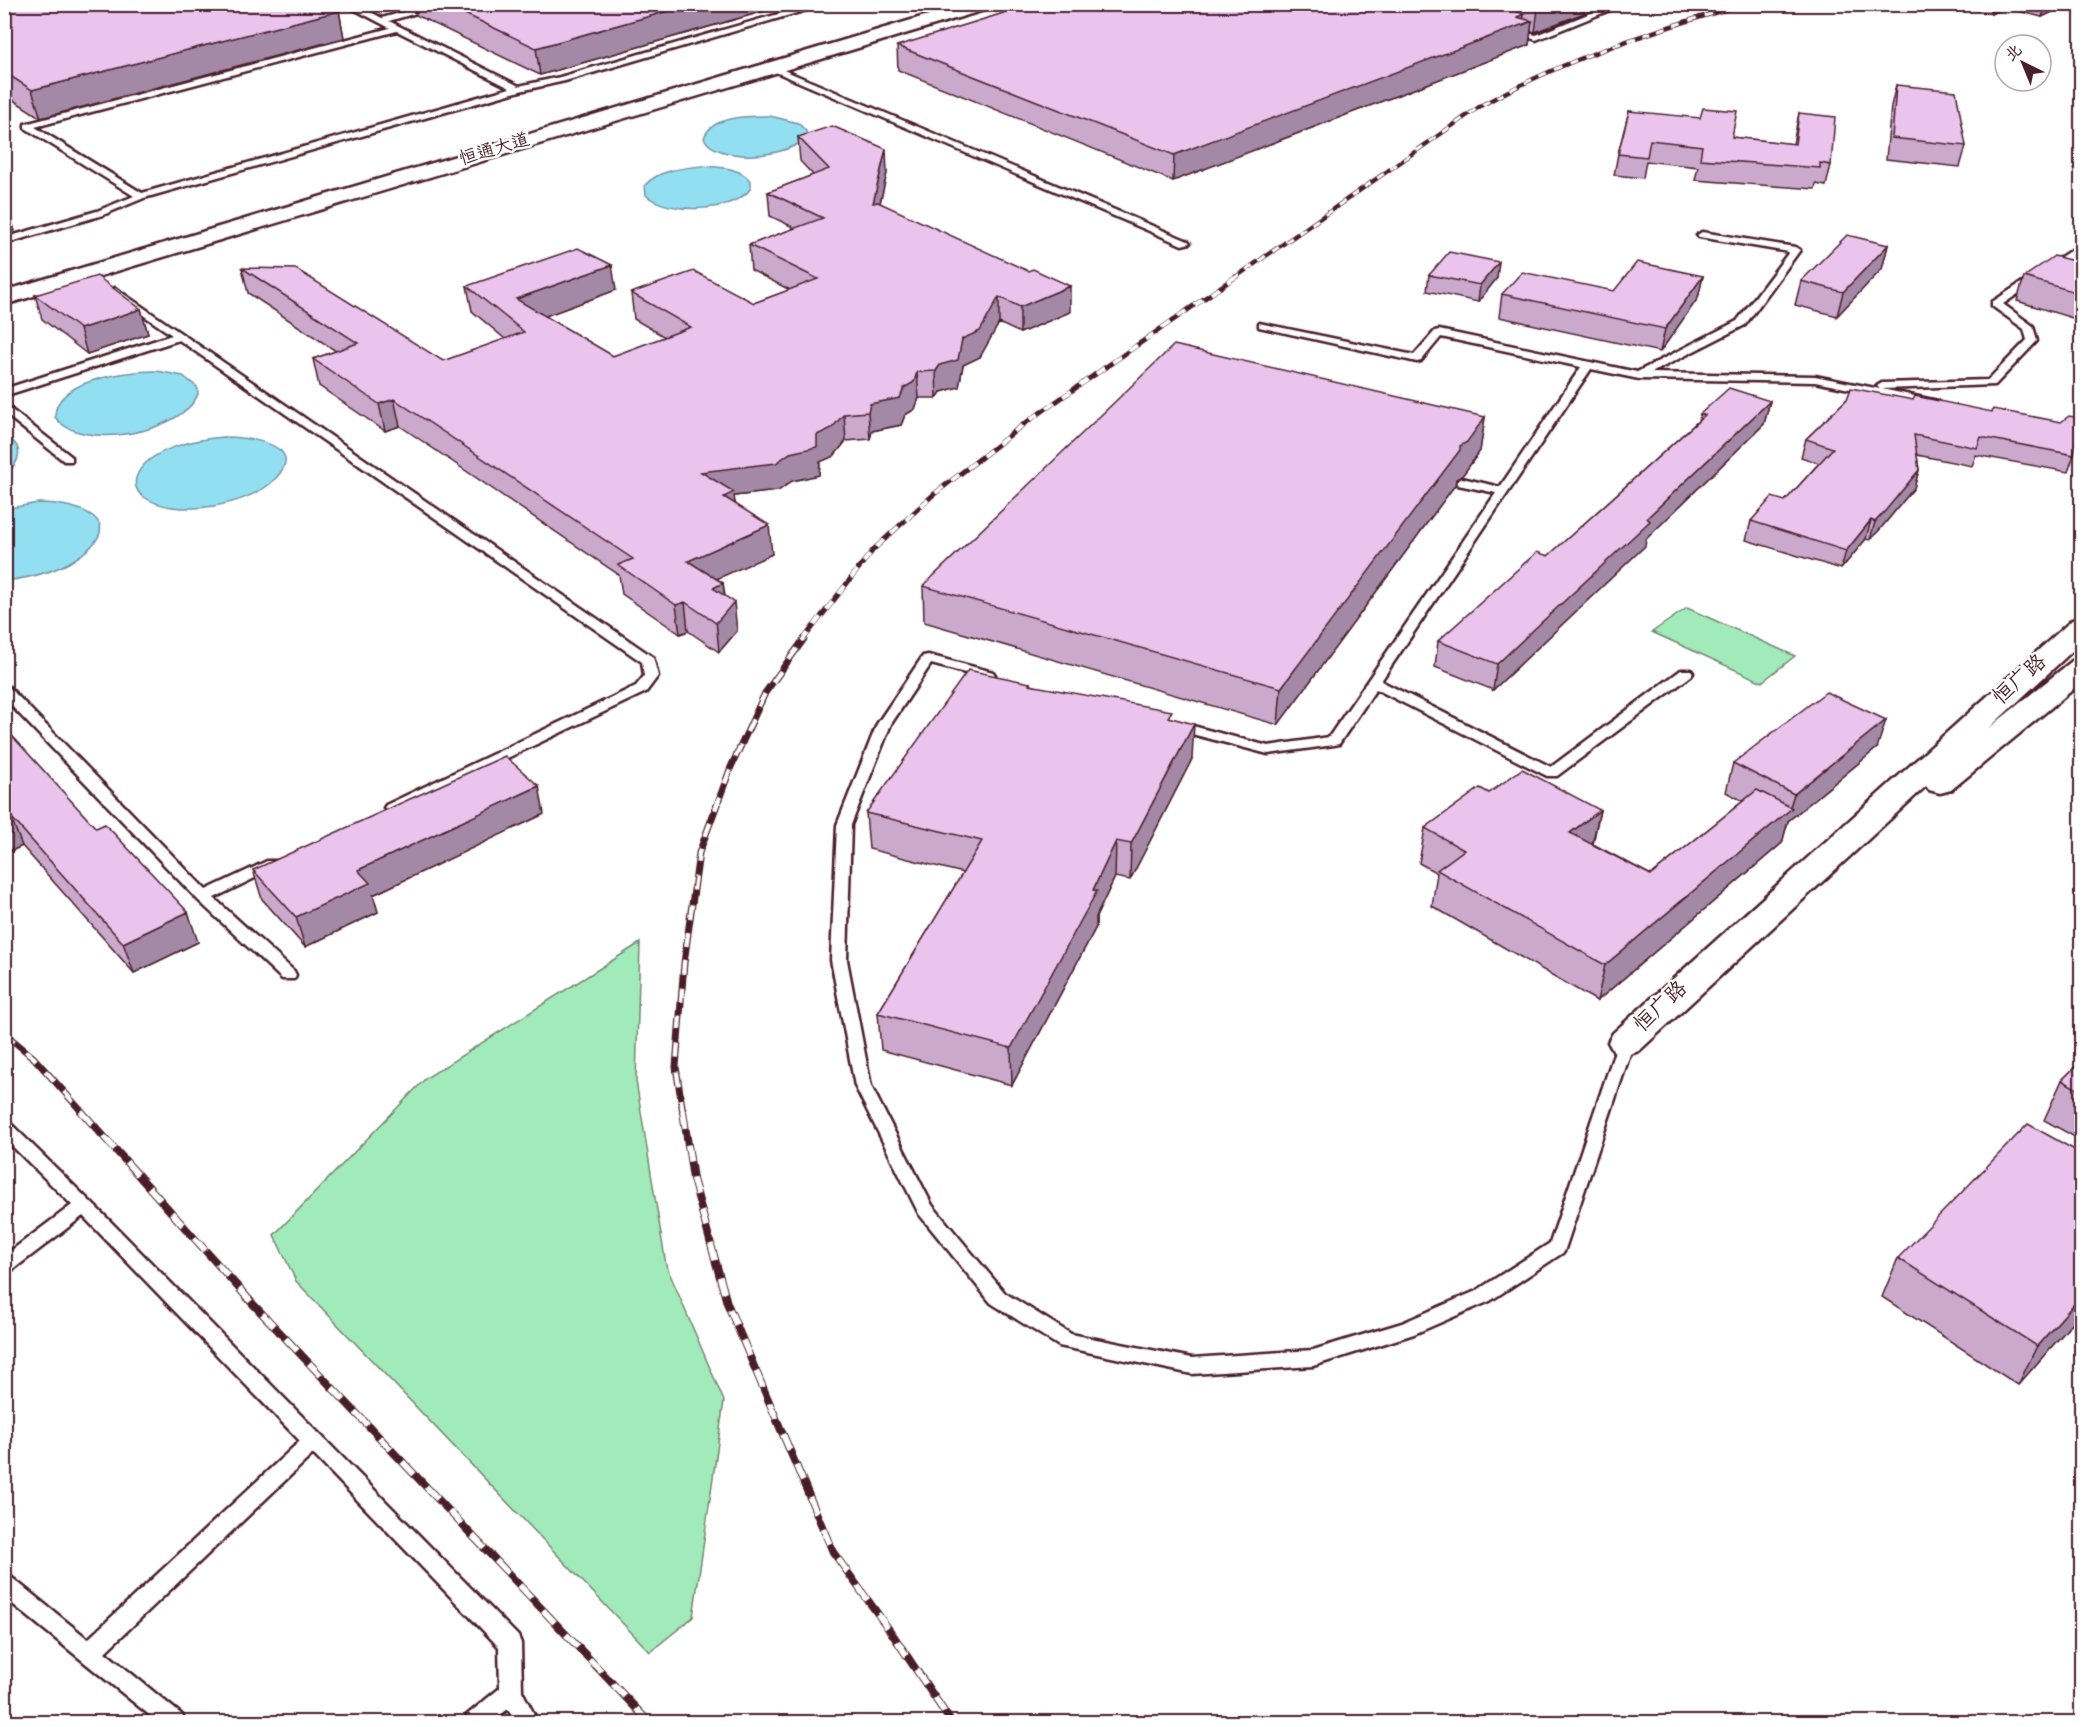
<svg xmlns="http://www.w3.org/2000/svg" width="2086" height="1727" viewBox="0 0 2086 1727" font-family="Dekko,'LXGW WenKai TC',sans-serif">
  <style>
    .green { fill: #a1ebba; stroke: #768572; stroke-width: 1.5 }
    .water { fill: #92dff1; stroke: #7592a2; stroke-width: 1.5 }
    .lines { fill: none; stroke-linecap: round; stroke-linejoin: round }
    .lane-casing { stroke: #4a1f2b; stroke-width: 5 }
    .secondary-casing { stroke: #4a1f2b; stroke-width: 5 }
    .lane { fill: #fff; fill-rule: evenodd }
    .secondary { fill: #fff; fill-rule: evenodd }
    .rail-far3-casing { stroke: #4a1f2b; stroke-width: 4.5 }
    .rail-far2-casing { stroke: #4a1f2b; stroke-width: 5 }
    .rail-far1-casing { stroke: #4a1f2b; stroke-width: 7 }
    .rail-casing { stroke: #4a1f2b; stroke-width: 8 }
    .rail-far3 { stroke: #fff; stroke-width: 3; stroke-dasharray: 8; stroke-linecap: butt }
    .rail-far2 { stroke: #fff; stroke-width: 4; stroke-dasharray: 10; stroke-linecap: butt }
    .rail-far1 { stroke: #fff; stroke-width: 4.5; stroke-dasharray: 14; stroke-linecap: butt }
    .rail { stroke: #fff; stroke-width: 6; stroke-dasharray: 17; stroke-linecap: butt }
    .wall { fill: #caa9cd; stroke: #4a1f2b; stroke-width: 1.5 }
    .shaded-wall { fill: #a489a7; stroke: #4a1f2b; stroke-width: 1.5 }
    .building { fill: #ebc4ee; stroke: #4a1f2b; stroke-width: 1.5 }
    .labels { text-anchor: middle; dominant-baseline: central; stroke-width: 5; stroke-linejoin: round; paint-order: stroke }
    .far-street-label { font-size: 18px; fill: #4a1f2b; stroke: #fff }
    .street-label { font-size: 21px; fill: #4a1f2b; stroke: #fff }
  </style>
  <rect width="100%" height="100%" fill="#fff"/>
  <filter id="ink" filterUnits="userSpaceOnUse"><feTurbulence type="fractalNoise" baseFrequency=".0167" numOctaves="2"/><feDisplacementMap in="SourceGraphic" scale="12" xChannelSelector="R" yChannelSelector="G"/><feConvolveMatrix kernelMatrix="1 2 1 2 8 2 1 2 1" color-interpolation-filters="sRGB"/></filter>
  <g filter="url(#ink)">
    <path class="green" d="M1687,608L1795,656L1762,682L1652,632Z
      M640,943L636,1081L666,1265L724,1401L693,1617L650,1652L296,1281L274,1235L426,1078Z"/>
    <path class="water" d="M770,116L798,123L806,131L807,136C792,158 716,164 704,138C711,115 751,116 770,116Z
      M702,166C719,167 741,167 751,182V188C734,213 667,215 646,195L645,185C659,170 682,168 702,166Z
      M157,371L183,376L197,387L198,394C183,433 80,452 55,417C54,379 129,371 157,371Z
      M5,436C25,446 21,462 5,475Z
      M223,437C244,437 309,443 276,478C251,506 175,519 144,497C137,493 134,485 136,478C145,449 197,439 223,437Z
      M38,503C79,503 133,521 75,559C54,573 29,578 5,581V509Z"/>
    <g class="lines">
      <g class="lane-casing">
        <path id="lane" d="M344,4H355L382,18L432,4H447L389,21L519,86L560,77L813,4H827L565,81L520,91L144,198L103,215L4,244V238L97,211L134,196L25,128V124L390,28ZM397,31L510,88L142,193L35,127Z
          M1613,4H1625L1536,40L1507,30L1511,28L1536,35Z
          M774,66L1188,241L1190,243L1182,245L771,70L770,68Z
          M1702,232L1795,247L1800,250L1745,325L1651,373L1815,376L1880,389L1877,386L1882,383L1988,380L2027,340L2024,329L1992,306V302L2082,243V251L2003,304L2033,326L2037,341L1995,385L1882,389L1938,401V405L1934,406L1815,382L1639,379L1591,369L1381,681L1551,767L1681,670H1691L1693,673L1691,676L1557,776H1547L1376,689L1339,744L1334,745L1268,754L1169,728L1167,725L1169,722L1174,721L1268,746L1329,737L1496,493L1458,485L1456,482L1462,478L1500,487L1581,367L1441,337L1421,361L1417,362L1259,327V323L1414,355L1435,331L1439,330L1637,372L1737,321L1789,252L1699,237L1697,235Z
          M115,288L653,657L658,676L646,692L396,811H386L384,808L386,805L636,686L644,676L642,662L179,340L4,396V389L172,335L111,293L110,291Z
          M4,404L72,457V461H64L4,413Z
          M928,655L993,672L995,675L988,679L931,664L891,724L851,825L847,960L871,1086L932,1205L1005,1293L1071,1334L1192,1358L1313,1350L1402,1323L1476,1291L1550,1243L1618,1042L1620,1038H1632L1634,1042L1564,1252L1490,1301L1414,1334L1313,1366L1192,1374L1059,1346L991,1303L919,1214L855,1086L831,960L837,825L877,724L923,656Z
          M4,686L9,687L206,890L267,861H277L280,864L277,867L214,898L294,971L296,975L294,979H282L199,901L4,698Z
          M4,1121L10,1123L111,1222L518,1636L521,1643L522,1691L538,1722H515L508,1709L491,1722H464L467,1715L500,1688L499,1647L313,1454L105,1652L182,1715L185,1722H158L4,1597V1575L11,1577L88,1639L300,1441L83,1216L11,1271L4,1273V1256L72,1205L4,1138Z"/>
      </g>
      <g class="secondary-casing">
        <path id="secondary" d="M965,4H993L991,8L4,305V291Z
          M2082,618V642L1988,729L2072,661L2082,658V682L1951,790L1940,793L1929,790L1926,786L1639,1051L1626,1055L1613,1051L1608,1042L1613,1033L2072,620Z"/>
      </g>
      <use href="#lane" class="lane"/>
      <use href="#secondary" class="secondary"/>
      <g class="rail-far3-casing">
        <path id="rail-far3" d="M1233,279L1482,105C1565,59 1654,30 1745,4"/>
      </g>
      <g class="rail-far2-casing">
        <path id="rail-far2" d="M802,641L873,550L933,495L1024,424L1235,277"/>
      </g>
      <g class="rail-far1-casing">
        <path id="rail-far1" d="M4,1033L34,1058L83,1113
          M683,1113L676,1067L684,963L699,853L731,767L765,693L804,639"/>
      </g>
      <g class="rail-casing">
        <path id="rail" d="M81,1111L253,1304L649,1722
          M683,1111L693,1179L727,1303L833,1552L893,1635L951,1722"/>
      </g>
      <use href="#rail-far3" class="rail-far3"/>
      <use href="#rail-far2" class="rail-far2"/>
      <use href="#rail-far1" class="rail-far1"/>
      <use href="#rail" class="rail"/>
    </g>
    <path class="wall" d="M4,4L339,11L344,38L41,118L4,94Z
      M393,4H789L540,75L416,15L414,7L404,10Z
      M1033,4H1607L1597,8L1585,5L1584,13L1535,32L1531,31L1529,45L1173,181L898,70L897,46Z
      M1955,4H2069L2042,17L2005,8L1991,14Z
      M1896,85L1966,146L1960,167L1886,159L1891,106Z
      M1629,111L1732,137L1793,144L1799,113L1831,165L1826,186L1816,184L1815,189L1695,180L1698,167L1646,161L1643,178L1614,175L1618,154Z
      M798,137L887,173L880,203L1070,312L1020,333L999,323L980,357L963,365L959,387L941,392L937,398H919L915,409L905,415L901,425L872,431L870,439L846,441L834,456L820,462L819,475L792,481L778,491L734,496L735,503L772,554L716,579L723,583L725,596L737,631L719,652L688,631L680,634L622,594L619,575L400,426L385,431L319,386L313,359L336,351L248,293L242,268L443,361L505,339L472,311L467,286L616,290L545,316L613,356L665,337L634,319L631,293L754,303L790,290L751,270L749,245L795,228L770,216L768,192L813,175L800,161Z
      M1888,245L1882,269L1837,316L1795,305L1801,281Z
      M2082,263V321L2017,301L2024,277Z
      M1429,275L1497,278L1478,302L1427,291Z
      M1703,276L1698,298L1660,352L1499,317L1502,294L1614,291Z
      M35,295L141,309L148,334L87,354L42,319Z
      M1847,399L2074,455L2068,472L1976,455L1972,466L1917,455L1919,470L1914,488L1881,528L1870,540L1866,539L1841,569L1746,540L1751,521L1785,501L1819,463L1801,457L1806,439Z
      M1770,401L1764,424L1646,539L1645,546L1493,690L1435,667L1438,641L1548,556L1699,420L1700,414Z
      M1485,417L1480,451L1462,476L1456,479L1455,485L1278,725L924,622L923,586Z
      M1030,683V685L1171,718L1192,759L1130,880L1115,877L1096,917V927L1012,1085L881,1050L878,1013L963,873L869,849L866,813Z
      M4,727L198,942L134,973L22,846L11,851L4,844Z
      M1877,748L1788,821L1782,843L1597,1001L1432,906L1437,873L1419,863L1425,828L1489,793L1600,810L1593,844L1651,875L1743,801L1726,792L1733,763Z
      M544,814L373,895L378,912L305,947L262,899L253,870Z
      M2082,1060V1141L2044,1120L2062,1080Z
      M1898,1258L2082,1312L2018,1385L1882,1297Z"/>
    <path class="shaded-wall" d="M403,4H414V7L404,10Z
      M693,4H789L540,75L536,48Z
      M1549,4H1585L1584,13L1535,32L1538,9Z
      M1598,4H1607L1597,8Z
      M1993,4H2005V8L1991,14Z
      M2046,4H2069L2042,17Z
      M339,11L344,38L41,118L32,90Z
      M1524,14L1523,25L1532,21L1529,45L1173,181L1174,155Z
      M886,149L887,173L874,228L873,203Z
      M4,203H6L15,231L4,233Z
      M1888,245L1882,269L1837,316L1843,292Z
      M1499,262L1497,278L1478,302L1480,285Z
      M612,265L616,290L521,325L516,299Z
      M1703,276L1698,298L1660,352L1665,329Z
      M1070,286V312L1020,333V307Z
      M999,297V323L980,357L963,365L959,387L941,392L937,398L936,371L940,365Z
      M141,309L148,334L87,354L80,329Z
      M917,372L919,398L915,409L905,415L901,425L872,431L870,439L868,412L870,404L904,388Z
      M394,399L400,426L385,431L379,404Z
      M1770,401L1764,424L1646,539L1645,546L1493,690L1497,664L1647,518Z
      M844,414L846,441L834,456L820,462L819,475L792,481L778,491L734,496L737,520L701,472L790,453L817,435Z
      M1485,417L1480,451L1462,476L1456,479L1455,485L1278,725L1281,688L1460,446Z
      M1919,470L1914,488L1881,528L1870,540L1875,522Z
      M1871,520L1866,539L1841,569L1846,551Z
      M769,525L772,554L692,590L688,561Z
      M723,583L726,610L734,602L737,631L719,652L713,588Z
      M685,602L688,631L680,634L676,605Z
      M1886,720L1877,748L1788,821L1782,843L1597,1001L1605,965L1789,810L1794,794Z
      M1194,724L1192,759L1130,880L1131,844Z
      M539,786L544,814L373,895L378,912L305,947L296,917L358,870Z
      M1600,810L1592,845L1570,833Z
      M11,817L22,846L11,851L4,837V820Z
      M1116,841L1115,877L1096,917V927L1012,1085L1011,1048L1093,890Z
      M188,912L198,942L134,973L123,943Z
      M2082,1295V1312L2018,1385L2037,1346Z"/>
    <path class="building" d="M4,4H325L339,11L32,90L4,72Z
      M444,4H693L536,48Z
      M1033,4H1494L1524,14L1517,17L1532,21L1174,155L897,46Z
      M1524,4H1549L1538,9Z
      M1896,85L1956,91L1966,146L1892,138Z
      M1703,108L1737,111L1732,137L1795,144L1799,113L1835,117L1831,165L1820,163V168L1700,159L1702,146L1650,140L1647,157L1618,154L1629,111L1700,118Z
      M832,126L886,149L873,203L878,202L1028,271L1033,269L1070,286L1020,307L999,297L980,331L962,339L958,360L940,365L936,371L917,372L914,382L904,388L900,398L870,404L868,412L844,414L832,428L817,435V447L790,453L776,463L701,472L734,492L724,497L769,525L688,561L723,583L713,588L734,602L716,623L685,602L676,605L618,565L633,559L394,399L379,404L313,359L358,343L242,268L296,269L443,361L524,332L467,286L578,248L612,265L516,299L613,356L691,327L631,293L694,271L754,303L818,279L749,245L823,218L768,192L829,169L798,137Z
      M1847,235L1888,245L1843,292L1801,281Z
      M1449,252L1499,262L1480,285L1429,275Z
      M2054,256L2082,263V294L2024,277Z
      M1637,262L1703,276L1665,329L1502,294L1522,272L1614,291Z
      M97,276L141,309L80,329L35,295Z
      M1174,345L1485,417L1467,442L1460,446V450L1281,688L923,586Z
      M1729,388L1770,401L1647,518L1650,521L1497,664L1438,641L1537,552L1548,556L1705,415L1700,414Z
      M1851,388L1913,400L1915,396L1992,412L1993,409L2061,422L2069,416L2080,418L2074,455L1981,437L1977,448L1914,435L1919,470L1886,510L1875,522L1871,520L1846,551L1751,521L1772,497L1785,501L1833,448L1806,439L1847,399Z
      M968,670L1030,683L1029,685L1172,711L1168,717L1194,724L1131,844L1116,841L1093,890L1097,891L1011,1048L878,1013L982,841L866,813Z
      M1826,692L1886,720L1794,794L1733,763Z
      M4,727L96,828L105,824L188,912L123,943L11,817L4,820Z
      M505,756L539,786L358,870L370,883L296,917L253,870Z
      M1522,769L1600,810L1570,833L1651,875L1757,790L1792,808L1605,965L1437,870L1464,850L1425,828L1480,788L1489,793Z
      M2082,1060V1092L2062,1080Z
      M2028,1124L2082,1154V1295L2037,1346L1898,1258Z"/>
  </g>
  <g class="labels">
    <g class="far-street-label">
      <text transform="translate(495 151) rotate(-17)">恒通大道</text>
    </g>
    <g class="street-label">
      <text transform="translate(2021 681) rotate(-42)">恒广路</text>
      <text transform="translate(1662 1008) rotate(-43)">恒广路</text>
    </g>
  </g>
  <rect width="2086" height="1727" fill="none" stroke="#fff" stroke-width="24"/>
  <rect x="12" y="12" width="2062" height="1703" fill="none" stroke="#4a1f2b" stroke-width="2" filter="url(#ink)"/>
  <g transform="translate(2023 63) rotate(317)"><circle r="28" fill="#ffffff" stroke="#b7a5aa" stroke-width="1.5"/>
  <path d="M0-4.5L10 22L0 15L-10 22Z" fill="#4a1f2b"/>
  <text y="-9" font-size="16" font-weight="bold" text-anchor="middle" fill="#4a1f2b">北</text>
  </g>
</svg>
